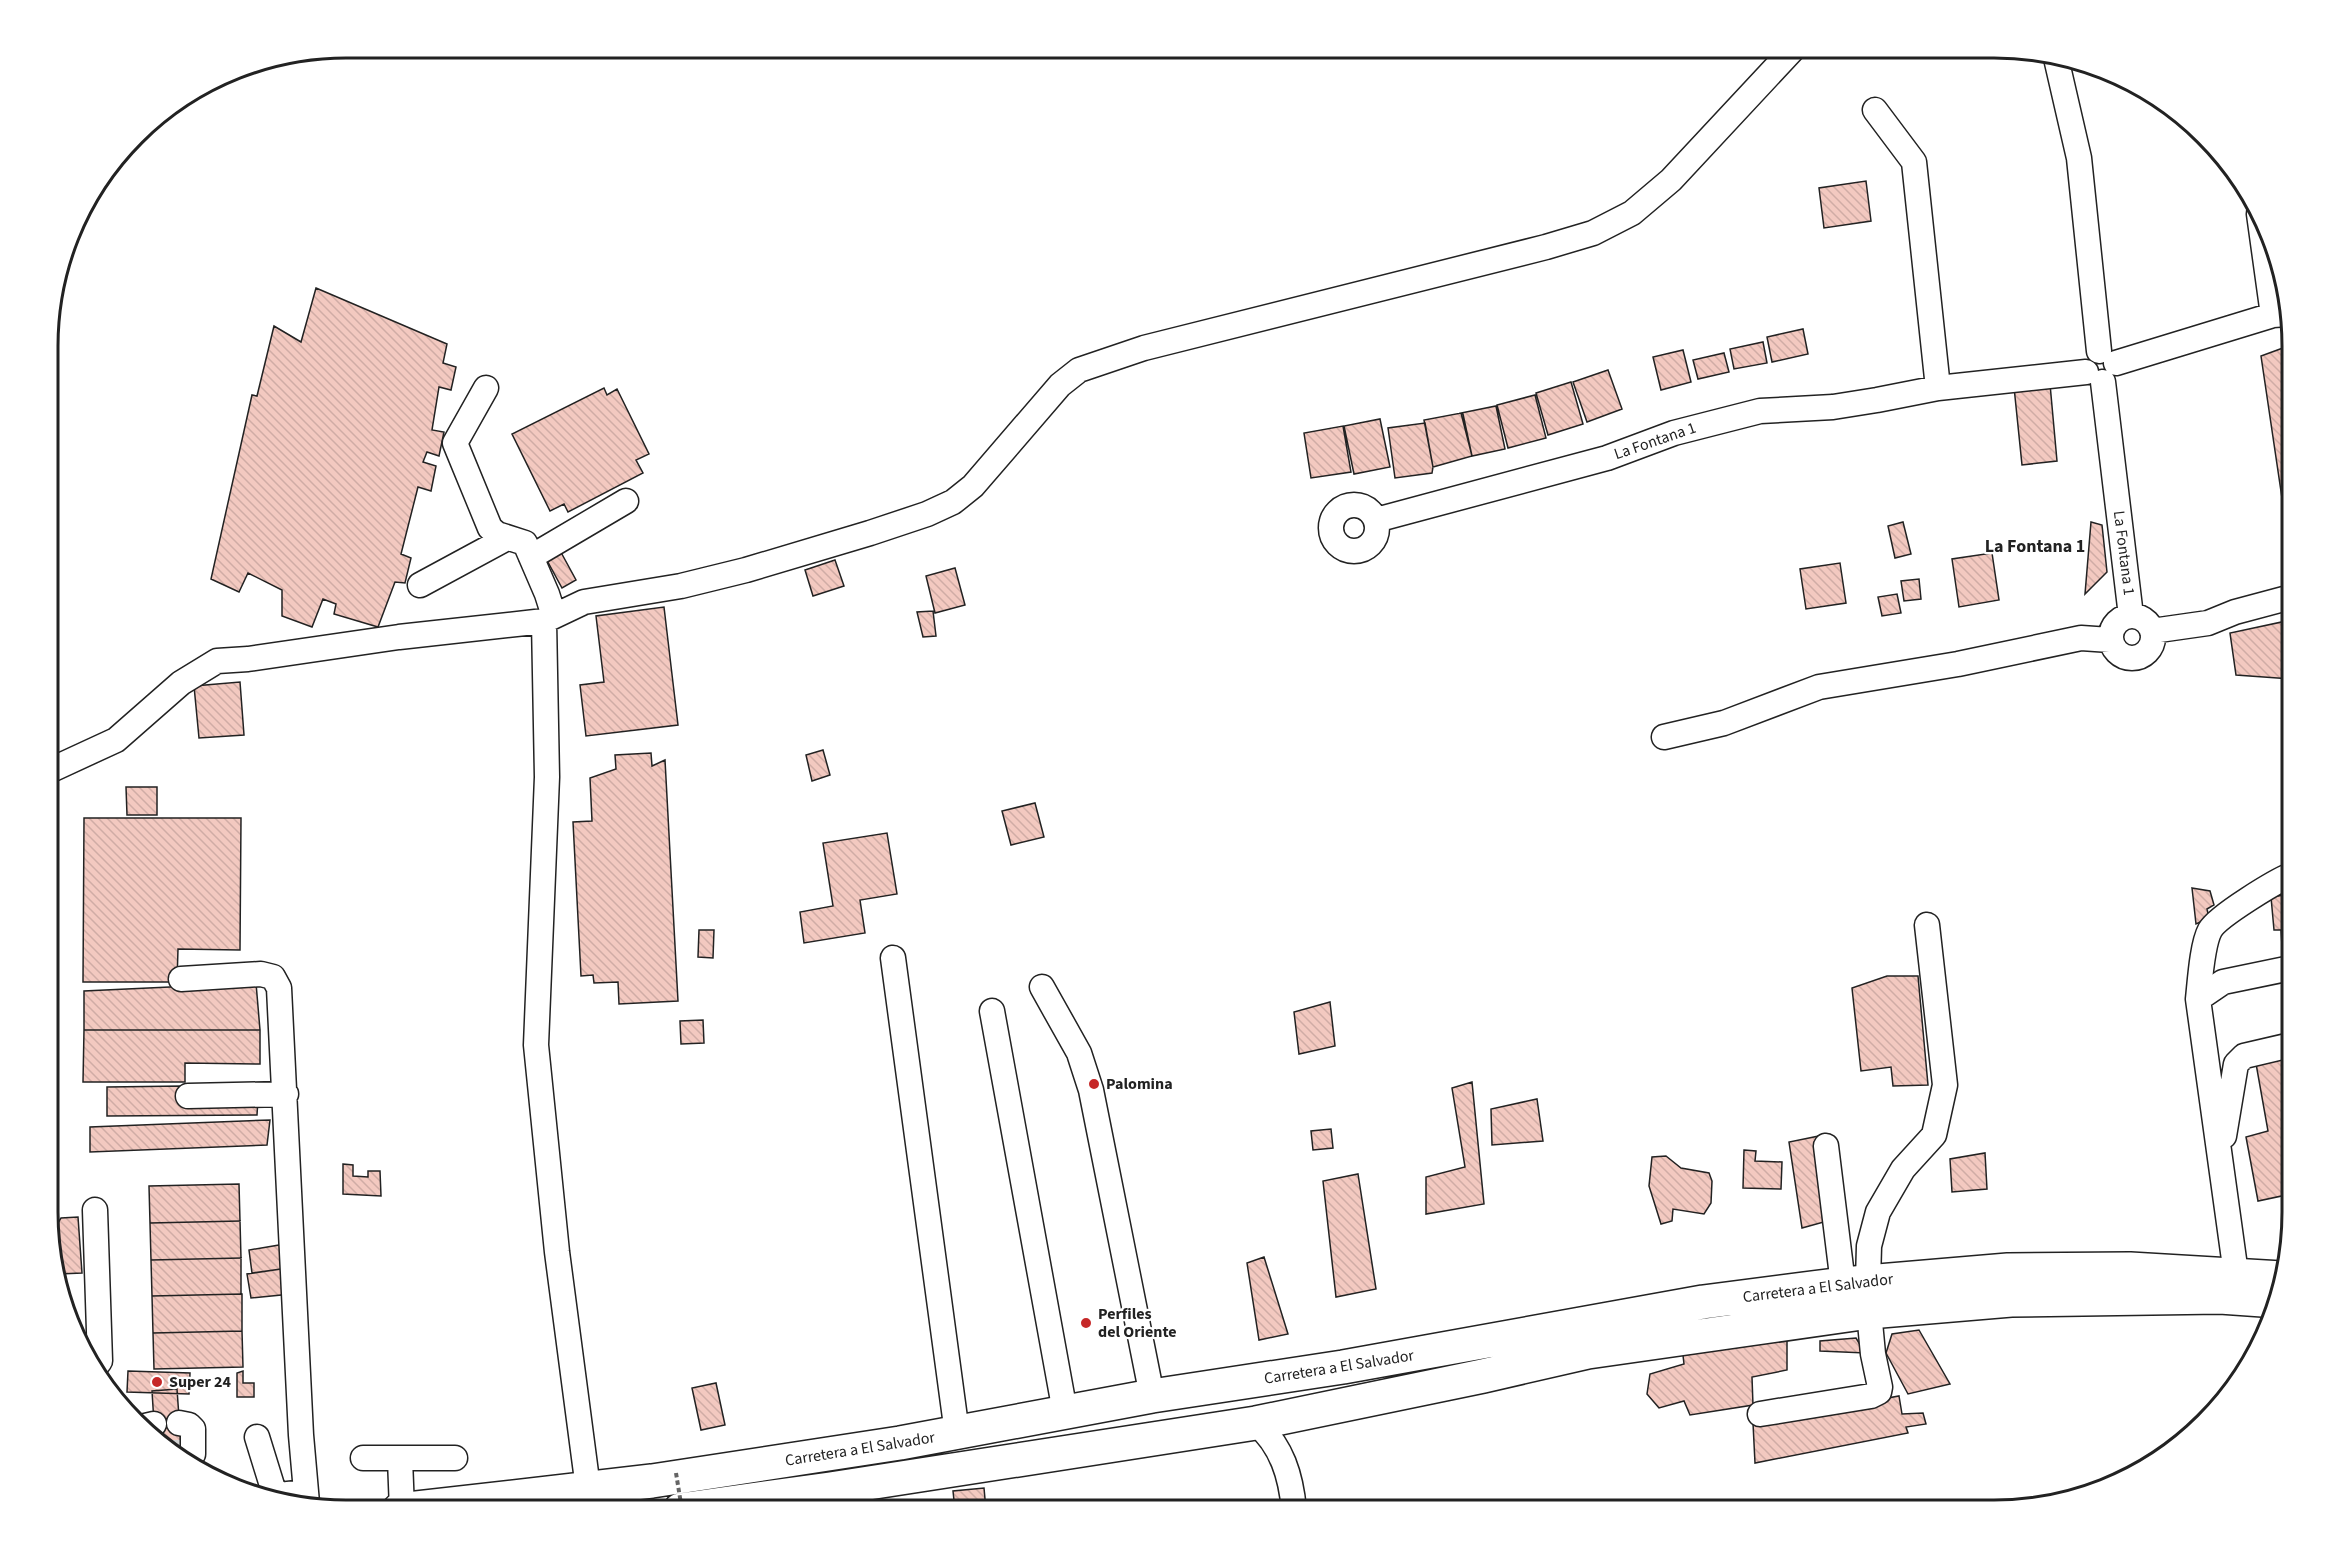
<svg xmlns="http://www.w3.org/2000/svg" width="2340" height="1558" viewBox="0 0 2340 1558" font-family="'Source Sans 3',sans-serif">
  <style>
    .building { fill: url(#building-back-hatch); stroke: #222; stroke-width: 1.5 }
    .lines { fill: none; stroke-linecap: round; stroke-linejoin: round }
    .minor-tunnel { stroke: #d3d3d3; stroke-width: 24; stroke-dasharray: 24 12; stroke-linecap: butt }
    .minor-casing { stroke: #222; stroke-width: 27 }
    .highway-casing { stroke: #222; stroke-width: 36 }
    .minor { stroke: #fff; stroke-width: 24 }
    .highway { stroke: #fff; stroke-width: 33 }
    .path-bridge { stroke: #646464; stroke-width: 4; stroke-dasharray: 4.5 3; stroke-linecap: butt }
    .poi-dot { fill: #c62828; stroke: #fff; stroke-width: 2 }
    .labels { text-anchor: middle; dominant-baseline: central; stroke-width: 4.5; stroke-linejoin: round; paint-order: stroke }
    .street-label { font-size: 16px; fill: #222; stroke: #fff }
    .poi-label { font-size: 16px; font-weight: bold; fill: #222; stroke: #fff; text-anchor: start }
    .neighbourhood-label { font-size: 18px; font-weight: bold; fill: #222; stroke: #fff }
    .rim { fill: none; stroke: #222; stroke-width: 3 }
  </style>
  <defs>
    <pattern id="building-back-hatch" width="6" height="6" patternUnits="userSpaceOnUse" patternTransform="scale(1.5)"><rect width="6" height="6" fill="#f3c9c0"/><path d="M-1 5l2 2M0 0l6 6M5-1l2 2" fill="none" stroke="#d0aca5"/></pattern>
  </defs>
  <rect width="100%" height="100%" fill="#fff"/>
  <path class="building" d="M1866,181L1871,221L1824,228L1819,188Z
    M316,288L447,344L443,363L456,367L451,390L439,387L432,430L444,432L439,456L427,452L423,462L436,466L431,491L418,487L401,554L411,558L405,583L395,582L378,627L334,614L336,604L323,599L312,627L282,616V590L248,573L239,592L211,579L252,395L257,396L274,326L301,342Z
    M1803,329L1808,354L1772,362L1767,337Z
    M1763,342L1767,363L1734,369L1730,349Z
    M2291,345V559L2261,356Z
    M1683,350L1691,382L1661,390L1653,357Z
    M1724,353L1729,372L1698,379L1693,360Z
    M1608,370L1622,409L1587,422L1573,382Z
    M1571,382L1583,424L1548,435L1536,393Z
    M2050,384L2057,461L2022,465L2014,387Z
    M604,388L607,395L617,389L649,454L636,460L643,473L568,512L564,504L550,511L512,434Z
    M1535,395L1546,438L1508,448L1497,405Z
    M1496,406L1505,449L1472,456L1463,414L1461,413Z
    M1461,413L1472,456L1433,467L1424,420Z
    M1380,419L1390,467L1354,474L1344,426Z
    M1425,423L1433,467L1432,473L1395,478L1388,428Z
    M1343,426L1351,472L1311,478L1304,433Z
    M1903,522L1911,554L1895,558L1888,526Z
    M2091,522L2102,525L2107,572L2085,594Z
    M557,545L576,580L562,588L543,553Z
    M1992,553L1999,600L1959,607L1952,559Z
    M835,560L844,586L813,596L805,570Z
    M1840,563L1846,603L1806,609L1800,569Z
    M955,568L965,605L935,613L926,576Z
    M1919,579L1921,599L1904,601L1901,581Z
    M1897,594L1901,613L1882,616L1878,597Z
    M664,607L678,725L586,736L580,685L604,682L596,616Z
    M933,611L936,636L923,637L917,612Z
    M2291,620V679L2236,675L2230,633Z
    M240,682L244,735L199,738L194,686Z
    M823,750L830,775L812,781L806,755Z
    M651,753L652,766L665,760L678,1001L619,1004L618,982L594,983L593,975L581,976L573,822L592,821L590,778L616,769L615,755Z
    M126,787H157V815H127Z
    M1035,803L1044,837L1011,845L1002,811Z
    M84,818H241L240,950L178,949L177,982H83Z
    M887,833L897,894L860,900L865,933L804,943L800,912L833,906L823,843Z
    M2192,888L2210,891L2214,905L2207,909L2209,918L2196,924Z
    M2291,894V961L2283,962L2281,930H2274L2271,897Z
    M699,930H714L713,958L698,957Z
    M1887,976H1918L1928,1085L1893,1086L1891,1067L1861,1071L1852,988Z
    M256,983L260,1030H84V991Z
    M1330,1002L1335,1046L1299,1054L1294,1012Z
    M703,1020L704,1043L681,1044L680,1021Z
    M84,1030H260V1064L185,1063V1082H83Z
    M2291,1049V1194L2258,1201L2246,1137L2268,1131L2255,1058Z
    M1472,1082L1484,1204L1426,1214V1177L1465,1167L1452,1088Z
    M183,1086L258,1099L257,1115L107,1116V1087Z
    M1537,1099L1543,1141L1492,1145L1491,1109Z
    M270,1120L267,1145L90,1152V1127Z
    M1331,1129L1333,1148L1313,1150L1311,1131Z
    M1819,1136L1831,1220L1802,1228L1789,1142Z
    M1744,1150L1756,1151L1755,1161L1782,1162L1781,1189L1743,1188Z
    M1985,1153L1987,1189L1952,1192L1950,1159Z
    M1666,1156L1681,1168L1709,1173L1712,1181L1711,1203L1704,1214L1673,1209L1672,1221L1661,1224L1649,1186L1652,1157Z
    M343,1164L353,1165V1176L368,1177V1171H380L381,1196L343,1194Z
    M1358,1174L1376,1289L1336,1297L1323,1181Z
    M239,1184L240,1221L150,1223L149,1186Z
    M78,1217L82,1273L59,1274L51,1250V1234L61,1218Z
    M240,1221L241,1258L151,1260L150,1223Z
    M291,1243L288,1268L252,1273L249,1250Z
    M1264,1257L1288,1334L1259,1340L1247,1263Z
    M241,1258V1294L152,1296L151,1260Z
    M288,1268L291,1294L251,1298L247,1274Z
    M242,1294V1331L153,1333L152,1296Z
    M1919,1330L1950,1384L1908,1394L1886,1353L1892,1334Z
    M242,1331L243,1367L154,1369L153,1333Z
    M1856,1338L1865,1353L1820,1351V1341Z
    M1787,1339V1370L1752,1377L1753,1405L1690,1415L1684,1401L1659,1408L1647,1394L1650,1374L1684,1364L1682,1347Z
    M128,1371L190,1373L189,1394L127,1392Z
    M243,1371V1383H254V1397H237V1373Z
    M716,1383L725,1425L701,1430L692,1388Z
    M177,1389L182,1460L155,1439L152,1391Z
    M1899,1396L1902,1414L1923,1413L1926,1424L1906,1427L1908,1433L1755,1463L1753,1423Z
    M984,1488L986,1510H955L953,1491Z"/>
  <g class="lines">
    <path class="minor-tunnel" d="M172,1452H181"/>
    <g class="minor-casing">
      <path id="minor" d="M2056,58L2079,158L2099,351
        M1875,110L1914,162L1938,388
        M2259,214L2273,315
        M2116,363L2273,315L2289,314
        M2103,382L2131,616
        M486,388L455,443L490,528L497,534L525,543L547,594L554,616
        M1331 528a23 23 0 1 1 46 0a23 23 0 1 1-46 0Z
        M1376,520L1607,458L1674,433L1760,411L1833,407L1877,400L1938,388L2086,372
        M531,557L626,501
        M420,585L507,538
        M2111 637a21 21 0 1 1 42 0a21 21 0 1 1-42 0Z
        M544,621L547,777L536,1045L557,1252L588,1488
        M2152,631L2208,623L2235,612L2291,597
        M1664,737L1724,723L1819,687L1958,664L2081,638L2110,640
        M51,770L116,740L181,683L217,661L248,659L399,637L544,621L584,602L681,586L746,570L870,533L927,514L953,502L973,486L1060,385L1079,370L1144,348L1546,247L1593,233L1632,213L1671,180L1794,48
        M893,958L957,1433
        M181,979L261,974L273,977L279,988L301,1435L307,1503
        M1042,987L1079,1053L1091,1090L1152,1396
        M2198,999L2223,982L2291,968
        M992,1011L1065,1412
        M188,1096L286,1094
        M2224,1136L2236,1064L2244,1056L2291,1045
        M1826,1146L1843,1284
        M2236,1274L2198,999C2200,981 2202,945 2210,930C2218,916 2276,881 2291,875
        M1868,1281L1869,1246L1878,1212L1903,1169L1934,1135L1945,1085L1927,925
        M94,1369L100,1361L95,1210
        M1760,1414L1871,1396L1879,1392L1880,1387L1873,1354L1869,1312
        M179,1423L189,1425L193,1429V1454
        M1256,1423C1282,1446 1291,1476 1294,1510
        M141,1427L154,1424
        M257,1437L274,1492L279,1495L306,1492
        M363,1458H455
        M400,1459L402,1510
        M823,1510L830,1489"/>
    </g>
    <g class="highway-casing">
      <path id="highway" d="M399,1510L652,1481L900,1443L1152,1396L1343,1367L1703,1302L1843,1284L2008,1270L2130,1269L2282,1278
        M680,1510L830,1489L1256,1423L1483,1376L1588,1352L1869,1312L2011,1300L2220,1297L2277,1301"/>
    </g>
    <use href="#minor" class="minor"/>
    <use href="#highway" class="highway"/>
    <path class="path-bridge" d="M676,1473L682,1510"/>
  </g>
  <g class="poi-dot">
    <circle cx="1094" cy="1084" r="6"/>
    <circle cx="1086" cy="1323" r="6"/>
    <circle cx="157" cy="1382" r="6"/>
  </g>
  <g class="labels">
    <g class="street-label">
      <text transform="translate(1655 441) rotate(-19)">La Fontana 1</text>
      <text transform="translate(2124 553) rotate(83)">La Fontana 1</text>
      <text transform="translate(1818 1288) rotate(-7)">Carretera a El Salvador</text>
      <text transform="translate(1339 1367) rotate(-9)">Carretera a El Salvador</text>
      <text transform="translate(860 1449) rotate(-9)">Carretera a El Salvador</text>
    </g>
    <g class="poi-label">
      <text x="1106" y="1084">Palomina</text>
      <text x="1098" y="1314">Perfiles<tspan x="1098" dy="18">del Oriente</tspan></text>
      <text x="169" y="1382">Super 24</text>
    </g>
    <g class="neighbourhood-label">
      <text x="2035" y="546">La Fontana 1</text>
    </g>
  </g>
  <path d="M0 0H2340V1558H0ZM346 58H1994A288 288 0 0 1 2282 346V1212A288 288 0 0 1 1994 1500H346A288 288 0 0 1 58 1212V346A288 288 0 0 1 346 58Z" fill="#fff" fill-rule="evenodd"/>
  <path class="rim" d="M346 58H1994A288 288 0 0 1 2282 346V1212A288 288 0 0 1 1994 1500H346A288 288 0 0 1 58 1212V346A288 288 0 0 1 346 58Z"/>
</svg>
